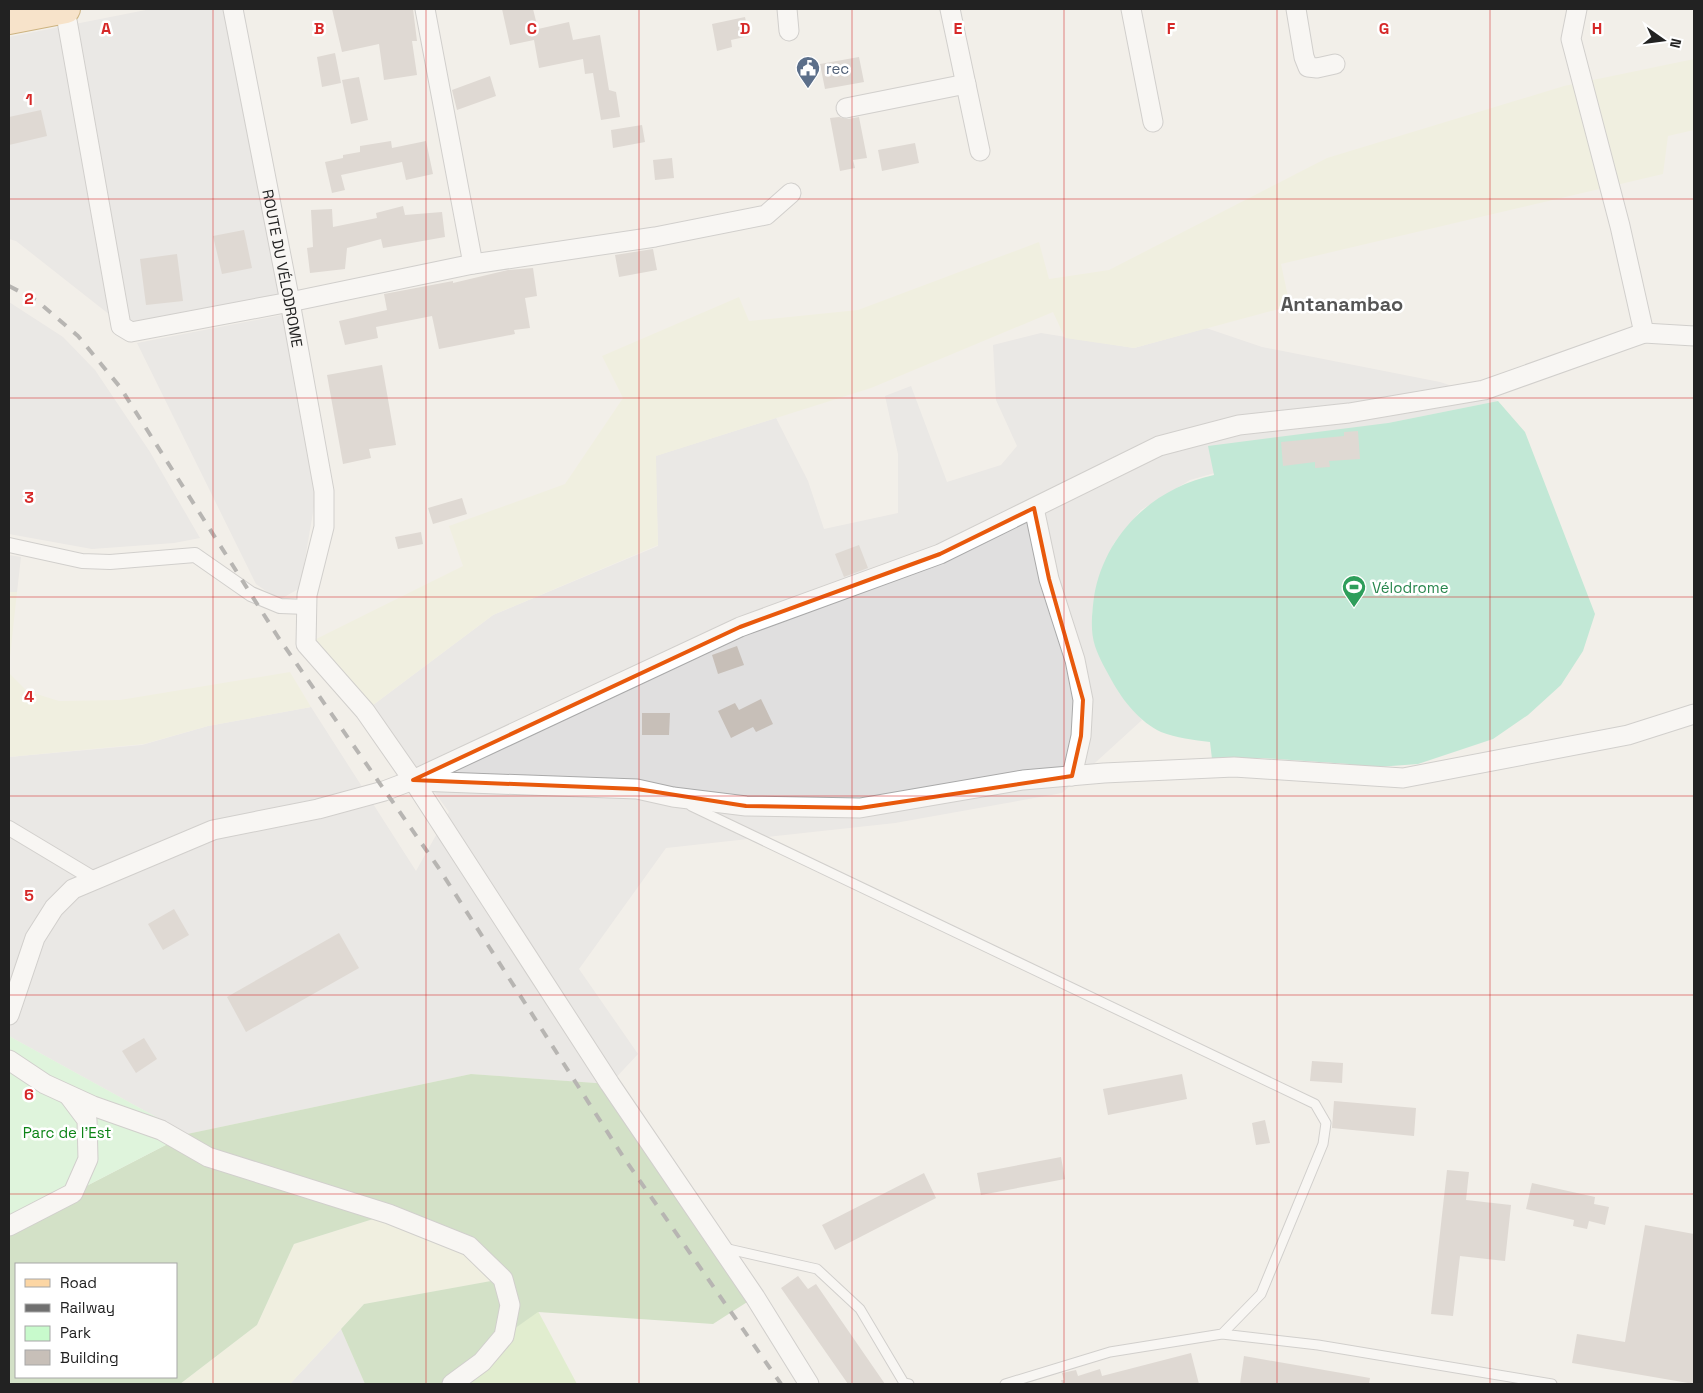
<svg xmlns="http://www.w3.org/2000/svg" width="1703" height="1393" viewBox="0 0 1703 1393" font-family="'Space Grotesk',sans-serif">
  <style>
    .residential { fill: #e0dfdf }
    .farmland { fill: #eef0d5 }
    .grass { fill: #cdebb0 }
    .forest { fill: #add19e; fill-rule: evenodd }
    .park { fill: #c8facc }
    .pitch { fill: #88e0be }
    .building { fill: #c7bfb8 }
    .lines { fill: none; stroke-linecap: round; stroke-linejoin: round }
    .service-casing { stroke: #a9a9a9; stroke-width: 11 }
    .pedestrian-casing { stroke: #a9a9a9; stroke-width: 16 }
    .minor-casing { stroke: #a9a9a9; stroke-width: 21 }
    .primary-casing { stroke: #a06b00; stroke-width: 30 }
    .service { stroke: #fff; stroke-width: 9 }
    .pedestrian { stroke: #fff; stroke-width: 14 }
    .minor { stroke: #fff; stroke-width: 19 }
    .primary { stroke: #fcd6a4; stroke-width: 28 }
    .rail { stroke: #707070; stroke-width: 4; stroke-dasharray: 10 10; stroke-linecap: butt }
    .marked { fill: none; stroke: #e8590c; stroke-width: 4; stroke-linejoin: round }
    .grid { fill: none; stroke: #d62828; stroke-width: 1; stroke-opacity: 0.55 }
    .labels { text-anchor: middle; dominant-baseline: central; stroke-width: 5; stroke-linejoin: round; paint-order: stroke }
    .service-label { font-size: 15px; fill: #4e5e75; stroke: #fff; text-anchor: start }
    .street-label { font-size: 15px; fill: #222; stroke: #fff }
    .leisure-label { font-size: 15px; fill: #27864d; stroke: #fff; text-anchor: start }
    .park-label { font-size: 15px; fill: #0c8416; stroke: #fff }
    .district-label { font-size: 20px; font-weight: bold; fill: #555; stroke: #fff }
    .grid-label { font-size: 16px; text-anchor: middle; font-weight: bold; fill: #d62828; stroke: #fff; stroke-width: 5; stroke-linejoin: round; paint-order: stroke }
  </style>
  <rect width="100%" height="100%" fill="#f2efe9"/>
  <path class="residential" d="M151,9H227L282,294L124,326L16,241L9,239V37Z
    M9,302L63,337L95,370L150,452L200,538L174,543L92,549L9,534Z
    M282,315L316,495L300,588L279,600L256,584L137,343Z
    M1206,328L1262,347L1440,382L1498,401L1388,423L1190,480L1141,510L1114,543L1096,588L1092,613L1098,651L1108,673L1119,693L1142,720L1062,793L895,823L666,848L579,969L638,1054L610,1084L471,1074L187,1134L9,1036V757L142,745L208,726L311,707L416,871L449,812L393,735L365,711L493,615L658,546L655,456L776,418L808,481L824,529L898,513V454L885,396L911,386L947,482L1001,465L1017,446L996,400L993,345L1041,333L1134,348Z
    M9,555L21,557L17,592H9Z
    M341,1329L365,1384H290Z"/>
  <path class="farmland" d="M1694,59V130L1668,136L1663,174L1281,264L1290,306L1134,348L1065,338L1053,312L871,388L656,456L658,545L493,615L365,711L306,644L463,566L449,526L565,484L623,398L602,356L739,297L749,321L858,310L1039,242L1049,279L1109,270L1327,158L1564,86Z
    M9,592H17L9,666Z
    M290,672L311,707L208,726L144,744L9,757V673L27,691L59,701L120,700Z
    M389,1214L469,1246L503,1279L364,1304L290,1384H180L257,1325L294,1244Z"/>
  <path class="grass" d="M538,1311L577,1384H452L504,1336Z"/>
  <path class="forest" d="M471,1074L610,1084L755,1297L713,1324L538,1312L504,1336L452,1384H365L341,1329L364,1304L502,1279L469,1246L389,1214L294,1244L257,1325L180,1384H9V1226L187,1134ZM16,1264H176V1377H16Z"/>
  <path class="park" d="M9,1036L187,1134L9,1226Z"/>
  <path class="pitch" d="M1498,401L1525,432L1595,614L1583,651L1561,685L1528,715L1493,739L1418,764L1351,769L1349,764L1261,758L1212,759L1210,742C1194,740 1176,738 1161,732C1140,722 1123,701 1112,681C1106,670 1099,658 1095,646C1090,631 1092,612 1094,597C1104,535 1153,488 1214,475L1208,446L1388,423Z"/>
  <path class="building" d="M332,9H413L417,41H412L417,75L384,80L379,44L342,52Z
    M502,9H533L538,29L569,22L573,40L600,35L609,90L616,92L620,117L601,120L593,73L585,74L583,59L539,68L534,40L510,45Z
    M745,17L749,36L731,40L732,47L717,51L712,24Z
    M335,53L341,83L322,87L317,57Z
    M859,57L864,82L825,89L820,64Z
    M490,76L496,96L457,110L452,90Z
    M359,77L368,120L351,124L342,80Z
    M41,110L47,136L9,145V117Z
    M839,117L848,119L859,117L867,158L853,160L855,168L840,171L830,118Z
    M642,125L645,142L613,148L611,130Z
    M391,141L392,148L426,141L433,174L406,180L402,162L341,175L345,190L332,193L325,162L343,158V155L360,152V146Z
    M915,143L919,163L882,171L878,150Z
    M672,158L674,178L655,180L653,160Z
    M403,206L405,215L442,212L445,237L383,248L381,239L347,248L345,269L310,273L307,248L313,247L311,210L332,209L333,227L377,218L376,213Z
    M244,230L252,268L222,274L213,236Z
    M653,249L657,270L619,277L615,255Z
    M177,254L183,301L146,305L140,259Z
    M533,268L537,296L525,298L530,328L514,330L515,334L439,349L432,316L376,327L378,338L345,345L339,321L387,310L384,294L453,281V283L508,270Z
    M382,365L396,445L369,449L371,458L343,464L327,375Z
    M1358,431L1360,459L1329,461L1330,467L1315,468V462L1283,466L1281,442L1344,436V432Z
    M462,498L467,514L433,524L428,508Z
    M421,532L423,544L398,549L395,537Z
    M859,545L868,568L844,577L835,554Z
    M737,646L744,665L718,674L712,655Z
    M761,699L773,724L756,732L753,727L731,738L718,711L735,703L739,710Z
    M642,713H670L669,735H642Z
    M174,909L189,935L163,950L148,924Z
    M339,933L359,968L246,1032L227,997Z
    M144,1038L157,1059L136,1073L122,1051Z
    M1312,1061L1343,1063L1342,1083L1310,1081Z
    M1182,1074L1187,1099L1108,1115L1103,1089Z
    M1334,1101L1416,1108L1414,1136L1332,1128Z
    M1265,1120L1270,1143L1256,1145L1252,1123Z
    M1061,1157L1065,1179L981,1195L977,1173Z
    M1447,1170L1469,1172L1466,1200L1511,1205L1505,1261L1460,1256L1453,1316L1431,1314Z
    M924,1173L936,1198L835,1250L822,1225Z
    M1532,1183L1595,1197L1594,1204L1609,1207L1605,1225L1589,1221L1587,1229L1573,1226L1574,1220L1526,1209Z
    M1645,1225L1694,1234V1384L1572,1363L1577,1334L1625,1342Z
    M798,1276L808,1289L816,1284L885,1384H848L781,1288Z
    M1191,1353L1199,1384H1062L1061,1380H1064L1062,1373L1076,1370L1078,1376L1100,1369L1102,1376Z
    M1244,1356L1370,1378L1369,1384H1240Z"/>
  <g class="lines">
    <g class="service-casing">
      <path id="service" d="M691,806L1315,1104L1326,1123L1323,1144L1261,1294L1222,1334
        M724,1248L817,1269L860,1309L904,1383L909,1384
        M1005,1384L1110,1352L1222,1334L1318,1345L1552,1384"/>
    </g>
    <g class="pedestrian-casing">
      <path id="pedestrian" d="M9,545L82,561L110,562L195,555L251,594L280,606L307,607
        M9,828L94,879"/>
    </g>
    <g class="minor-casing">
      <g id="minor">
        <path d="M65,9L121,326L131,332L290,302L473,264L655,237L766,215L791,193"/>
        <path id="s1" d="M233,9L290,302L324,491V527L307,595L306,644L365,711L413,780L610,1084L755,1297L809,1384"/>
        <path d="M425,9L473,264"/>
        <path d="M787,9L789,31"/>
        <path d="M950,9L980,151"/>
        <path d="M1131,9L1153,122"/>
        <path d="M1296,9L1304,57L1308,67L1317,68L1335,64"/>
        <path d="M1577,9L1571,39L1620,226L1644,333"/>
        <path d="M846,108L966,84"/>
        <path d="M1034,508L1049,579L1075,660L1083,700L1081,736L1072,776"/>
        <path d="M416,781L637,789L673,797L746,806L860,808L1023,780L1104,773L1234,767L1403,778L1628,735L1694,714"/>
        <path d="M9,1015L35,938L54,908L73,889L213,830L318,809L384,791L413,780L740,627L940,554L1159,446L1239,425L1349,413L1484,390L1644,333L1694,336"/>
        <path d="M9,1060L45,1084L93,1106L161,1130L208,1157L389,1214L469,1246L503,1279L510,1305L504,1336L482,1362L452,1384"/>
        <path d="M9,1226L73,1193L88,1159L87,1120L69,1096"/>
      </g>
    </g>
    <g class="primary-casing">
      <path id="primary" d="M9,20L66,9"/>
    </g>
    <use href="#service" class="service"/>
    <use href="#pedestrian" class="pedestrian"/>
    <use href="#minor" class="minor"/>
    <use href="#primary" class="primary"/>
    <path class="rail" d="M9,286L36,300L78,336L120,387L278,637L438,867L624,1158L781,1384"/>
  </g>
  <path d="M0 0H1703V1393H0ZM1034,508L1049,579L1083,700L1081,736L1072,776L860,808L746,806L637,789L413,780L740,627L940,554Z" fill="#f2efe9" fill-opacity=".55" fill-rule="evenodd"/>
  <path class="marked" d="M1034,508L1049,579L1083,700L1081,736L1072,776L860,808L746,806L637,789L413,780L740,627L940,554Z"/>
  <path class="grid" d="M213,9V1384M426,9V1384M639,9V1384M852,9V1384M1064,9V1384M1277,9V1384M1490,9V1384M9,199H1694M9,398H1694M9,597H1694M9,796H1694M9,995H1694M9,1194H1694"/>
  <defs>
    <g id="civic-pin" transform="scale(1.25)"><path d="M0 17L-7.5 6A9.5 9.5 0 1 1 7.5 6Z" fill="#5c6f8a" stroke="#fff"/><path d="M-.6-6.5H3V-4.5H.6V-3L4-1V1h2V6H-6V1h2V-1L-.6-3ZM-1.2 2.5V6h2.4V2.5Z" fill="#fff"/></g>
    <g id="stadium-pin" transform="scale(1.25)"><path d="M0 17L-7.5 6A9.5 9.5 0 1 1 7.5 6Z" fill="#2e9e5b" stroke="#fff"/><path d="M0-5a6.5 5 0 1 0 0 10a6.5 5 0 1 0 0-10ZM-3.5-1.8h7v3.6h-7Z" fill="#fff"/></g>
  </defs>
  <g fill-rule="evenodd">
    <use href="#civic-pin" x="808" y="68"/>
    <use href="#stadium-pin" x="1354" y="587"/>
  </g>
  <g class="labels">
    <g class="service-label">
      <text x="826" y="68">rec</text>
    </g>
    <g class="street-label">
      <text stroke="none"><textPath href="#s1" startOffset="264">ROUTE DU VÉLODROME</textPath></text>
    </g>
    <g class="leisure-label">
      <text x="1372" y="587">Vélodrome</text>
    </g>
    <g class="park-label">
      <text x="67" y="1132">Parc de l'Est</text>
    </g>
    <g class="district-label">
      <text x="1342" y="304">Antanambao</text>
    </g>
  </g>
  <g class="grid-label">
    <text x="106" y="34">A</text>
    <text x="319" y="34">B</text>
    <text x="532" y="34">C</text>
    <text x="745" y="34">D</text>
    <text x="958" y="34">E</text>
    <text x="1171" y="34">F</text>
    <text x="1384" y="34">G</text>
    <text x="1597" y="34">H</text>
    <text x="29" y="105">1</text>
    <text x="29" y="304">2</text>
    <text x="29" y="503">3</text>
    <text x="29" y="702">4</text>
    <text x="29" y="901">5</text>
    <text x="29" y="1100">6</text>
  </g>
  <rect width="1703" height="1393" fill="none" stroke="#222222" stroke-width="20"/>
  <rect x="15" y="1263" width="162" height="115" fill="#ffffff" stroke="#a7a7a7"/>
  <rect x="25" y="1279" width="25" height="8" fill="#fcd6a4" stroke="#a7a7a7"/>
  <text x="60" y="1288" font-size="15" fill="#222222">Road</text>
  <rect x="25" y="1304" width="25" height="8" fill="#707070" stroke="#a7a7a7"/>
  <text x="60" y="1313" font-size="15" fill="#222222">Railway</text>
  <rect x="25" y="1326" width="25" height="15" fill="#c8facc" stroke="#a7a7a7"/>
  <text x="60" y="1338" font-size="15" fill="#222222">Park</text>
  <rect x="25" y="1350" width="25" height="15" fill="#c7bfb8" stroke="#a7a7a7"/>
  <text x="60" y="1363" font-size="15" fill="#222222">Building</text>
  <g transform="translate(1663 40) rotate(104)" stroke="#ffffff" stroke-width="4" paint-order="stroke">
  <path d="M0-4L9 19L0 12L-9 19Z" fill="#222222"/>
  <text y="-8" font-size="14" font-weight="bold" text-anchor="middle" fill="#222222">N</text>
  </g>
</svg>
